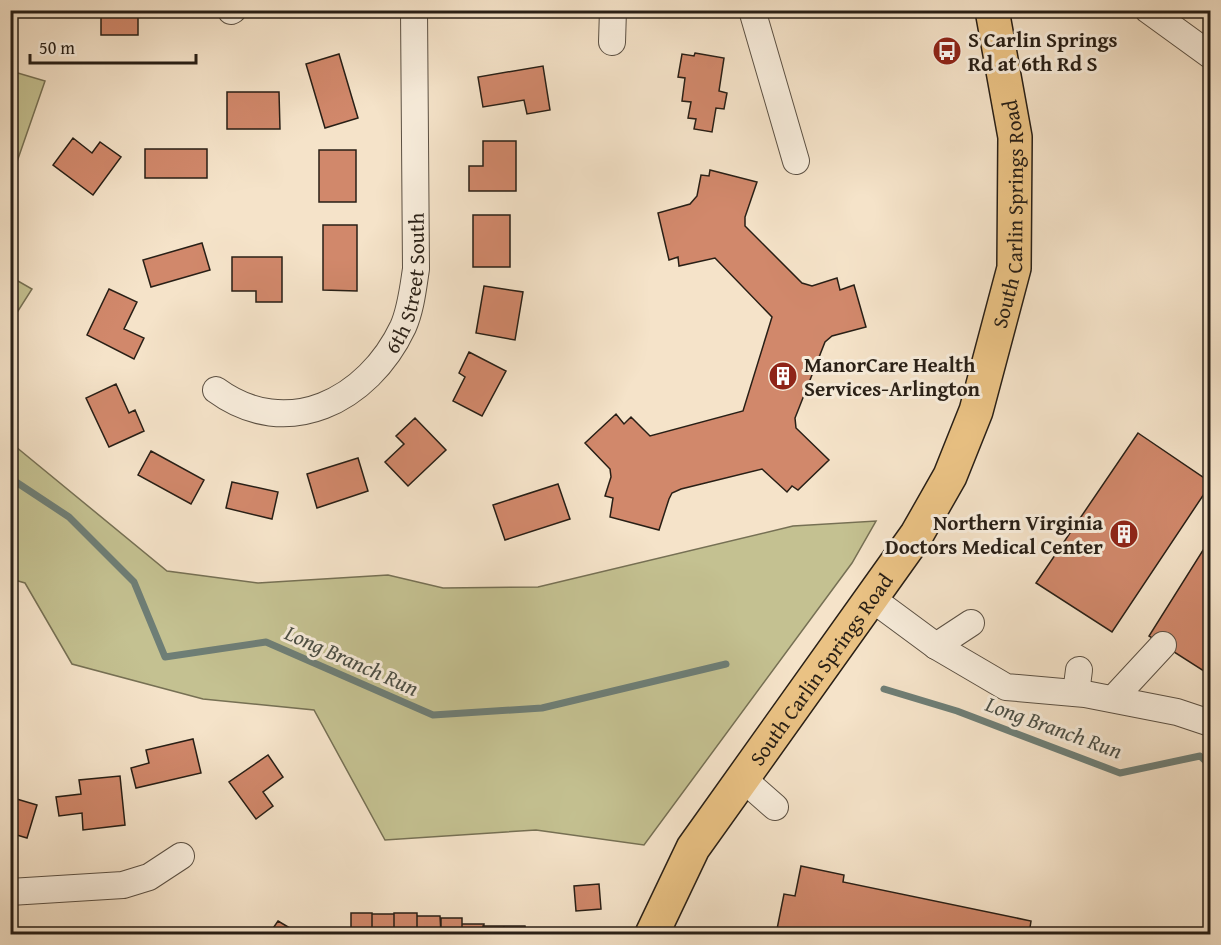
<svg xmlns="http://www.w3.org/2000/svg" width="1221" height="945" viewBox="0 0 1221 945" font-family="'Gentium Book Plus',serif">
  <style>
    .green { fill: #c4c191; stroke: #767054; stroke-width: 1.5 }
    .lines { fill: none; stroke-linecap: round; stroke-linejoin: round }
    .stream { stroke: #6e7e76; stroke-width: 7 }
    .building { fill: #d1886b; stroke: #281f16; stroke-width: 1.5 }
    .minor-casing { stroke: #5b5043; stroke-width: 28 }
    .major-casing { stroke: #281f16; stroke-width: 36 }
    .minor { stroke: #f8eddc; stroke-width: 26 }
    .major { stroke: #eac284; stroke-width: 33 }
    .labels { text-anchor: middle; dominant-baseline: central; stroke-width: 6; stroke-linejoin: round; paint-order: stroke }
    .poi-label { font-size: 21px; font-weight: bold; fill: #281f16; stroke: #f8eddc; text-anchor: start }
    .street-label { font-size: 21px; fill: #281f16; stroke: #f8eddc }
    .water-label { font-size: 22px; font-style: italic; fill: #4b4f46; stroke: #f8eddc }
  </style>
  <rect width="100%" height="100%" fill="#f5e3c9"/>
  <filter id="stains"><feTurbulence type="fractalNoise" baseFrequency=".00333" numOctaves="4"/><feColorMatrix values="0 0 0 0 .2 0 0 0 0 .09 0 0 0 0 .02 0 0 0 .5 -.17"/></filter>
  <radialGradient id="worn" r=".72"><stop offset=".6" stop-color="#630" stop-opacity="0"/><stop offset="1" stop-color="#630" stop-opacity=".3"/></radialGradient>
  <path class="green" d="M11,71L45,81L11,179L10,71Z
    M11,277L32,289L11,322Z
    M10,442L167,571L258,583L388,575L443,588L538,587L793,526L876,521L852,563L644,845L536,830L385,840L314,710L203,699L72,664L25,583L11,579Z"/>
  <g class="lines">
    <path class="stream" d="M10,478L69,517L134,582L165,657L266,642L433,715L542,708L726,664
      M884,689L957,711L1120,773L1200,756L1210,765"/>
  </g>
  <path class="building" d="M101,10H138V35H101Z
    M695,53L724,58L719,91L727,93L724,109L716,108L712,132L694,129L696,119L688,118L691,102L682,101L685,78L678,77L682,54L694,56Z
    M339,54L358,118L325,128L306,64Z
    M543,66L550,110L527,114L524,100L483,107L478,77Z
    M227,92H279L280,129H227Z
    M73,138L92,153L100,142L121,157L93,195L53,165Z
    M483,141H516V191H469V166H483Z
    M145,149H207V178H145Z
    M319,150H356V202H319Z
    M710,170L757,182L745,217V226L802,283L812,286L837,278L840,290L854,285L866,327L832,336L825,342L795,418L796,428L829,460L798,490L792,486L787,492L762,469L681,489L672,493L669,499L659,530L610,517L613,498L605,496L611,477L610,469L585,443L616,414L624,424L631,417L650,436L743,411L772,317L715,258L679,266L678,257L669,260L658,213L690,204L697,196L701,175L709,176Z
    M473,215H510V267H473Z
    M323,225H357V291L323,290Z
    M202,243L210,270L151,287L143,260Z
    M232,257H282V302H256V291H232Z
    M484,286L523,292L515,340L476,333Z
    M109,289L137,302L124,329L144,338L134,359L87,335Z
    M469,352L506,371L482,416L453,401L465,377L459,373Z
    M116,384L129,413L135,410L144,431L109,447L86,398Z
    M415,418L446,450L408,486L385,462L404,444L396,436Z
    M1138,433L1210,482V485L1112,632L1036,583Z
    M151,451L204,480L191,504L138,475Z
    M358,458L368,491L317,508L307,474Z
    M232,482L278,492L272,519L226,508Z
    M558,484L570,519L505,540L493,505Z
    M1210,539V675L1149,636Z
    M193,739L201,773L136,788L131,768L149,763L146,750Z
    M268,755L283,777L263,792L273,806L256,819L229,782Z
    M120,776L125,825L83,830L82,813L59,816L56,797L81,794L79,780Z
    M10,797L37,805L27,838L10,833Z
    M801,866L844,875L843,882L1031,921L1029,934H776L784,894L795,896Z
    M599,884L601,909L576,911L574,886Z
    M351,913H372V934H351Z
    M394,913H417V934H394Z
    M372,914H394V934H372Z
    M417,916H440L441,934H417Z
    M441,918H462V934H441Z
    M278,921L300,934H269Z
    M462,924H484L483,934H462Z
    M483,926H504V934H483Z
    M504,926H525L526,934H504Z
    M549,929H571V934H549Z"/>
  <g class="lines">
    <g class="minor-casing">
      <g id="minor">
        <path d="M752,10L796,161"/>
        <path d="M1148,10L1210,55"/>
        <path d="M231,11L233,10"/>
        <path d="M612,42L613,10"/>
        <path id="s1" d="M216,390C287,442 368,401 403,327C411,309 413,288 416,269L414,10"/>
        <path d="M871,598L936,646L1006,687L1085,694L1177,712L1210,723"/>
        <path d="M936,646L971,623"/>
        <path d="M1076,693L1079,670"/>
        <path d="M1113,699L1163,645"/>
        <path d="M742,778L775,807"/>
        <path d="M10,892L123,885L149,877L181,856"/>
      </g>
    </g>
    <g class="major-casing">
      <g id="major">
        <path id="s2" d="M652,934L693,848L917,534L950,476L976,411L1014,268L1015,137L992,10"/>
      </g>
    </g>
    <use href="#minor" class="minor"/>
    <use href="#major" class="major"/>
  </g>
  <defs>
    <g id="bus-disc" transform="scale(1.5)"><circle r="9.5" fill="#8f2418" stroke="#f8eddc"/><path d="M-5-6H5V4H4V6H2V4H-2V6H-4V4H-5ZM-3.5-4V0h7V-4ZM-3.5 1.2v1.5H-2V1.2ZM2 1.2v1.5H3.5V1.2Z" fill="#fff"/></g>
    <g id="building-disc" transform="scale(1.5)"><circle r="9.5" fill="#8f2418" stroke="#f8eddc"/><path d="M-4-6H4V6H1V3H-1V6H-4ZM-2.5-4.3h1.7v1.8h-1.7ZM.8-4.3h1.7v1.8H.8ZM-2.5-1h1.7V.8h-1.7ZM.8-1h1.7V.8H.8Z" fill="#fff"/></g>
  </defs>
  <g fill-rule="evenodd">
    <use href="#bus-disc" x="947" y="51"/>
    <use href="#building-disc" x="783" y="376"/>
    <use href="#building-disc" x="1124" y="534"/>
  </g>
  <g class="labels">
    <g class="poi-label">
      <text x="968" y="39">S Carlin Springs<tspan x="968" dy="24">Rd at 6th Rd S</tspan></text>
      <text x="804" y="364">ManorCare Health<tspan x="804" dy="24">Services-Arlington</tspan></text>
      <text x="1103" y="522" text-anchor="end">Northern Virginia<tspan x="1103" dy="24">Doctors Medical Center</tspan></text>
    </g>
    <g class="street-label">
      <text stroke="none"><textPath href="#s2" startOffset="819">South Carlin Springs Road</textPath></text>
      <text stroke="none"><textPath href="#s1" startOffset="272">6th Street South</textPath></text>
      <text stroke="none"><textPath href="#s2" startOffset="315">South Carlin Springs Road</textPath></text>
    </g>
    <g class="water-label">
      <text transform="translate(352 660) rotate(24)">Long Branch Run</text>
      <text transform="translate(1054 727) rotate(20)">Long Branch Run</text>
    </g>
  </g>
  <rect width="1221" height="945" fill="none" stroke="#f5e3c9" stroke-width="36"/>
  <rect x="12" y="12" width="1197" height="921" fill="none" stroke="#281f16" stroke-width="3"/>
  <rect x="18" y="18" width="1185" height="909" fill="none" stroke="#281f16" stroke-width="1.5"/>
  <path d="M30 54v9h166v-9" fill="none" stroke="#281f16" stroke-width="3"/>
  <text x="39" y="54" font-size="18" fill="#281f16" stroke="#f8eddc" stroke-width="4.5" paint-order="stroke">50 m</text>
  <rect width="100%" height="100%" filter="url(#stains)"/>
  <rect width="100%" height="100%" fill="url(#worn)"/>
</svg>
